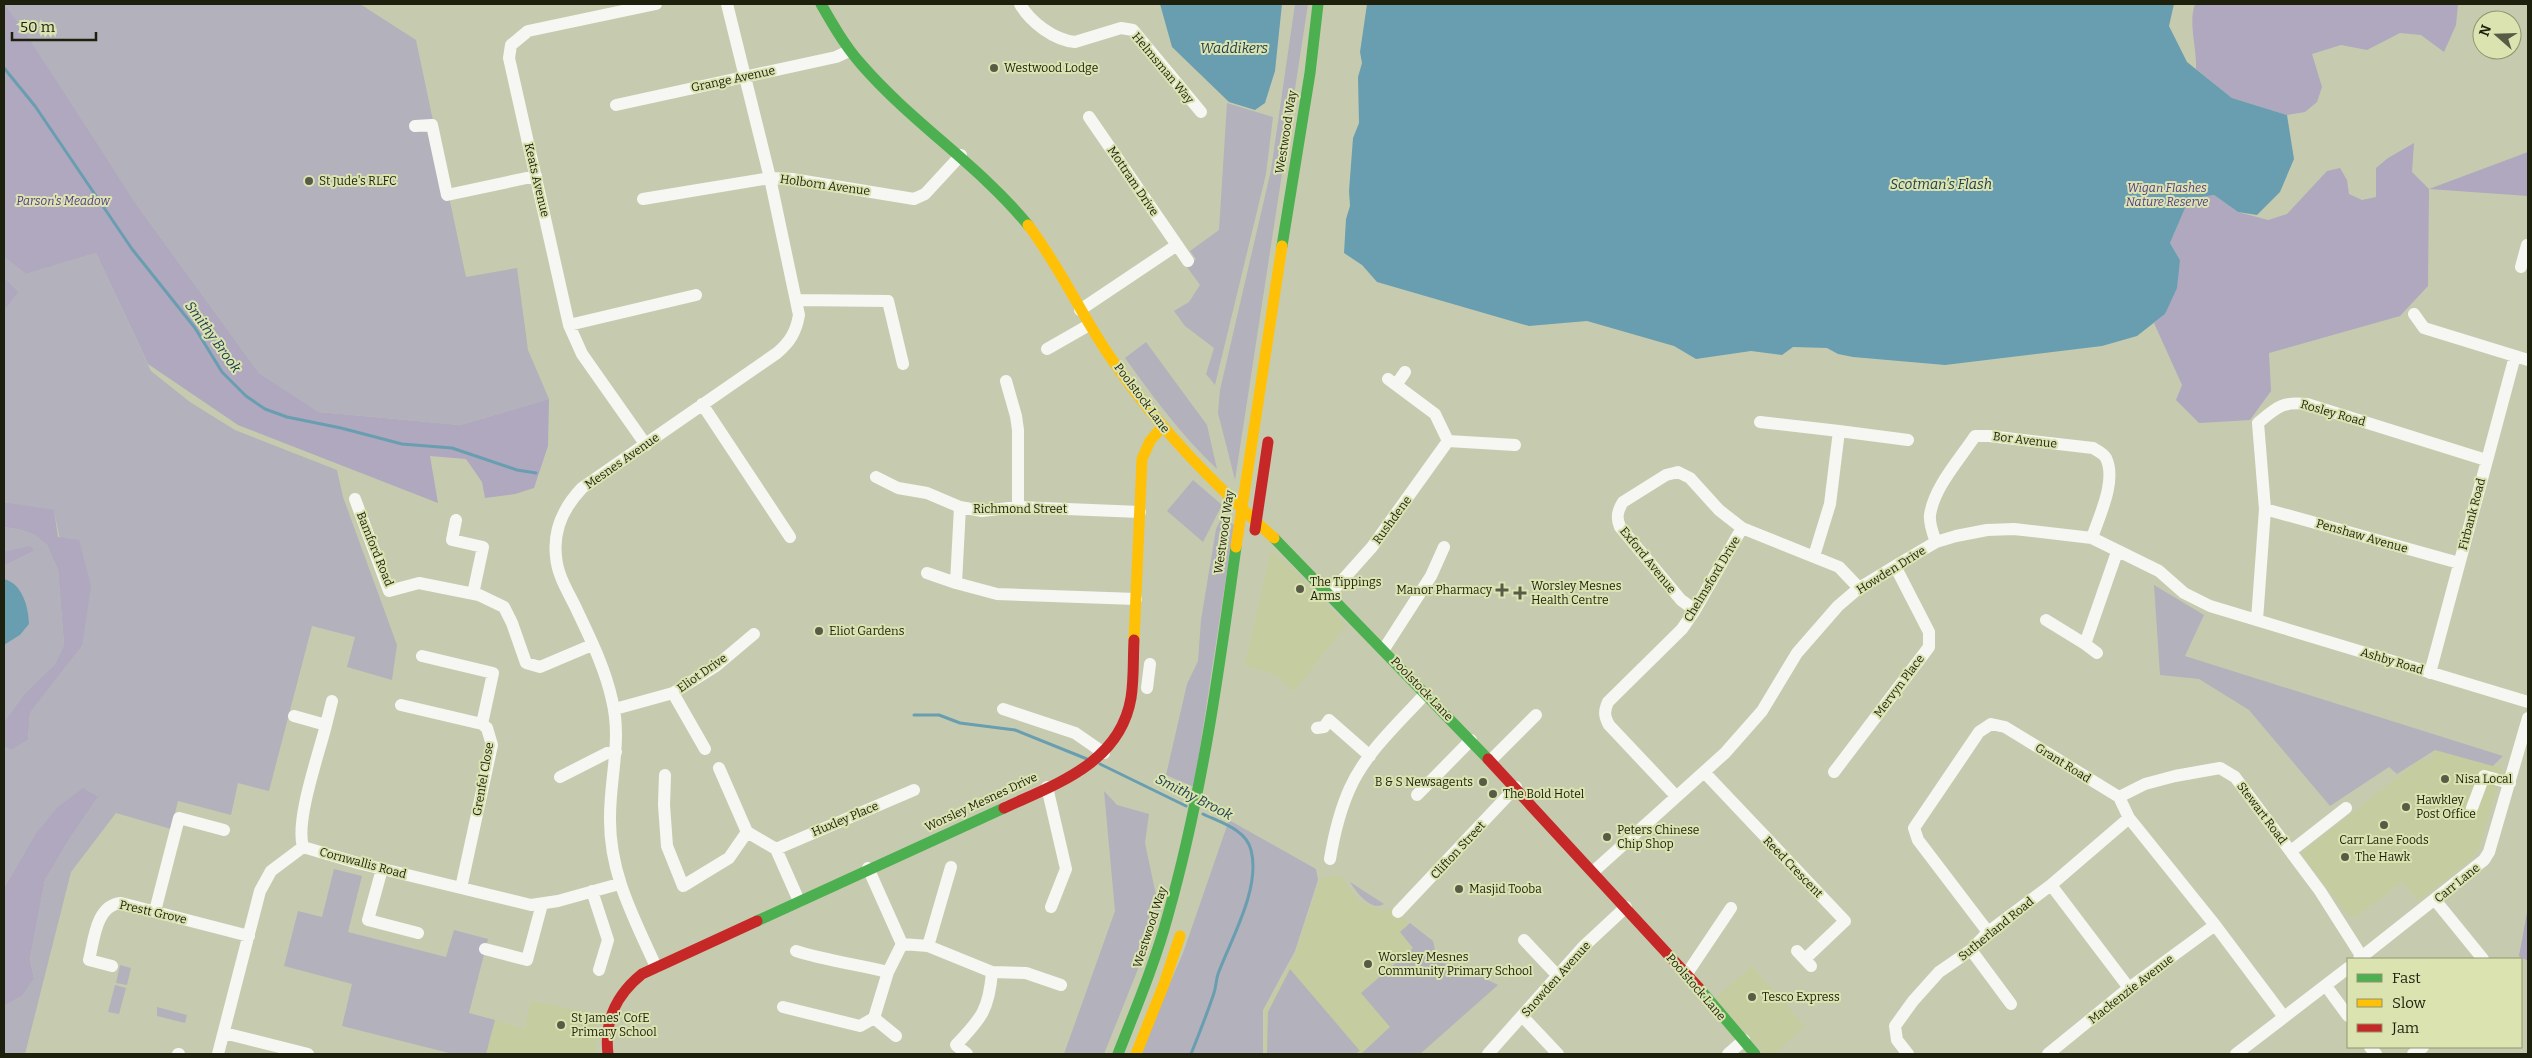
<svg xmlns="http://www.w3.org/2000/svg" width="2532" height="1058" viewBox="0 0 2532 1058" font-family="Bitter,serif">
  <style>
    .built { fill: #c5cca0 }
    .green { fill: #b3b1bb }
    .forest { fill: #afa8bf }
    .water { fill: #699eb1 }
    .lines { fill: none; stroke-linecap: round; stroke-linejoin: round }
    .stream { stroke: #699eb1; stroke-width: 3 }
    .street { stroke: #f6f7f3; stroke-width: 12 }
    .fast { stroke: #4caf50; stroke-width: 11 }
    .slow { stroke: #ffc107; stroke-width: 11 }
    .jam { stroke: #c62828; stroke-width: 11 }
    .poi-dot { fill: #585c46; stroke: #dbe3b1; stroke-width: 2 }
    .labels { text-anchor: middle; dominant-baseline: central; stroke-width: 4; stroke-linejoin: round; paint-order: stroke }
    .poi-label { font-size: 12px; fill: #1d200d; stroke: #dbe3b1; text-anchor: start }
    .street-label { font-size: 12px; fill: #1d200d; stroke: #dbe3b1 }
    .park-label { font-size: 12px; font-style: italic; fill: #543b89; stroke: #dbe3b1 }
    .water-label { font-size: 14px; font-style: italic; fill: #1a3b4d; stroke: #dbe3b1 }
  </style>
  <rect width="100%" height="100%" fill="#c6cbaf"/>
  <path class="built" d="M1271,550L1293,569L1346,625L1294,691L1276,675L1245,665Z
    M2435,750L2503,768L2478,850L2471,859L2418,901L2402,882L2356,917L2348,915L2301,853L2417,762L2425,759L2431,761Z
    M1335,875L1342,878L1360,902L1383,911L1389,908L1433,941L1437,959L1442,963L1460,966L1498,985L1420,1054H1265V1010L1295,955L1320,879Z
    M1752,966L1805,1026L1774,1054H1765L1715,998Z
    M531,1001L597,1014L596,1054H486L495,1020L525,1029Z"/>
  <path class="green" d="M4,4H360L416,40L466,277L517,268L528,350L549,399L460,425L319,412L259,373L134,201Z
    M1295,4H1308L1235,480L1218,413L1220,390L1271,170Z
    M1227,103L1273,117L1266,174L1215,385L1206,374L1214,348L1185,326L1174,311L1189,302L1200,285L1187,267L1196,259L1190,251L1219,230Z
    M96,253L151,371L190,402L235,430L337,470L343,497L397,645L392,680L347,667L355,637L312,626L269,791L238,783L231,815L178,801L171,829L116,813L71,872L25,1054H4V1006L22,996L34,979L30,959L45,880L70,838L98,797L34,836L4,888V747L12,750L28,740L30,713L82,646L54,511L4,502V311L19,292L4,277V257L26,274Z
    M1146,342L1207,425L1217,469C1181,435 1154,398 1125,358Z
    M1193,480L1222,505L1203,542L1167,511Z
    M1222,517L1234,525L1194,787L1166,775L1187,684L1198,661L1201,620L1216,529Z
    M4,527L22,530L35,535L47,545L58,570L64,645L55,664L25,693L4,722V645L20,635L29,624C29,607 22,583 4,579V566L34,551L4,552Z
    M2154,585L2204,615L2185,656L2503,756L2493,766L2435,750L2397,774L2389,767L2330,806L2249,710L2199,679L2160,675Z
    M1104,791L1117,805L1149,814L1145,843L1160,914L1104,1054H1064L1115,911Z
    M1229,820L1316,869L1318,880L1295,951L1263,1010V1054H1139L1183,953Z
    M334,869L362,876L348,932L446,957L454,930L488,939L469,1013L495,1020L486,1054H453L342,1026L352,984L284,966L298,911L322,917Z
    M1350,882L1384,904C1371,912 1356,892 1350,882Z
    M1410,923L1433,941L1437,959L1442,963L1460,966L1498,985L1420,1054H1361L1390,1027L1361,993L1413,948L1400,932Z
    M120,965L131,968L127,985L116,983Z
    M1290,969L1360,1051L1354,1054H1267L1268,1012Z
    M115,985L126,988L119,1014L108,1012Z
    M157,1007L187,1015L185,1023L157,1016Z"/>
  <path class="forest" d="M4,4L24,31L134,201L259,373L319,412L460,425L549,399L548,446L534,488L515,494L485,498L482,482L466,459L430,456L438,503L238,425L148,364L96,253L26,274L4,257Z
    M2195,4H2458L2456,25L2444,52L2421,35L2400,33L2367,50L2341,45L2312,54L2322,87L2317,102L2305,112L2287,115L2232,98L2196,69C2197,48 2188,23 2195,4Z
    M2414,143L2412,172L2429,189L2528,152V196L2429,189L2428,286L2400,316L2269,353L2271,391L2250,420L2199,423L2176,400L2182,385L2154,323L2165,314L2180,260L2170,243L2189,199L2214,195L2238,212L2268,220L2287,214L2327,171L2340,168L2347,180L2349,194L2362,200L2376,197V168L2388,158Z
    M4,277L19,292L4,311Z
    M4,502L54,510L58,537L79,540L91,586L82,646L30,713L28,740L12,750L4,747V722L25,693L55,664L64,645L58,570L47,545L35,535L22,530L4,527Z
    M30,546L34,551L4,566V552Z
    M83,788L98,797L70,838L45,880L30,959L34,979L22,996L4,1006V888L34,836L58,807Z
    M2528,907V961L2519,956Z"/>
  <path class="water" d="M1160,4H1282L1275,71L1265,103L1255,110L1229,102L1172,47Z
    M1367,4H2174L2169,26L2187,62L2232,98L2287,115L2294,159L2280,192L2257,215L2238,212L2214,195L2189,199L2170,243L2180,260L2177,288L2165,314L2137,336L2102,346L1945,365L1853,357L1838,354L1827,348L1793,347L1782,355L1751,351L1696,359L1674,346L1587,321L1529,326L1377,282L1362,265L1344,253L1346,219L1350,206L1349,191L1353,138L1359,123L1358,77L1362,63L1360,52Z
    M4,579C22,583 29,607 29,624L20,635L4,645Z"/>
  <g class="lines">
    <path class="stream" d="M4,68L35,106L132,249L195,328L222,372L246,396L265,409L287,417L341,428L402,444L452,448L517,470L536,473
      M914,715H939L960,723L1015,730L1087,759
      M1100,764L1186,806
      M1191,1054C1199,1034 1207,1014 1214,993C1216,987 1216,980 1218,974C1231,939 1261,888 1251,850C1246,829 1219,822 1203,814"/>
    <path class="street" d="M1020,4C1030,22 1054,40 1075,42L1121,28L1133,30L1201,112
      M616,105L836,57L849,51
      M415,126L432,125L447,195L536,176
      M643,199L770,178L792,179L914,199L925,194L961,155
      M1177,245L1188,261
      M2521,267L2527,245
      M796,300L888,301L903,364
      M1080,310L1177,245L1089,117
      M2414,314L2424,328L2528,360
      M569,325L696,295
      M1047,349L1089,325
      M1006,381L1016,416L1018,430V507
      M1396,385L1405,372
      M702,404L790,537
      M1760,422L1839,431L1830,504L1814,556
      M1839,431L1908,440
      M1448,441L1515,445
      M646,445L582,354L569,325L509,58L511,45L528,31L656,4
      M876,477L898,488L927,493L960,507L982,511L1018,507L1140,512
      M355,499L389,591L419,583L479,595L504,607L512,623L526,663L540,667L592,645
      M960,507L956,583L997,594L1136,599
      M2265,509L2459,563
      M456,520L452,540L483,547L473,594
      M1936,542C1933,534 1929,524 1930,515C1934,487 1960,459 1975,436H1989L2093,448C2098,451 2103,453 2106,458C2117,481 2099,516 2092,538
      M927,573L956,583
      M1330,594L1372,547L1448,441L1435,414L1388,379
      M1695,610L1681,600L1620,527C1616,518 1617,511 1623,502L1666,475L1678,472L1690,478L1719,510L1742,528
      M2046,620L2085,644L2117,552
      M2257,620L2265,509L2258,423C2276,408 2282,401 2307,404L2486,460
      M2085,644L2097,653
      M1384,649L1431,576L1444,547
      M422,656L493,673L482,724
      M2430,673L2515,356
      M1147,688L1150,664
      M673,693L705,749
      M401,705L482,724L487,728L492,745L461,888
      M615,709L673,693L716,666L754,634
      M1003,709L1075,733L1104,753
      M294,716L326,725C319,754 295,820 303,847
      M326,725L332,701
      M1317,728L1324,727L1329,720L1370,756
      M1491,760L1536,715
      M719,768L747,832L776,849L799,901
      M1704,772L1845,921L1805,959
      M1834,772L1929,647V632L1895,566
      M665,775L664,805L667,846L683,886L729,858L747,832
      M560,777L607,753L616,752
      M1047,787L1066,869L1051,907
      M1417,795L1471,740
      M1675,795L1609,725C1604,716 1604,711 1608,702L1682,629L1695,610L1742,528L1839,567L1859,588
      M2119,797L2145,784L2175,776L2220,768L2235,777L2320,891L2362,957
      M2472,808L2484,776L2510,783
      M776,849L914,790
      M2291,851L2346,808
      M1330,859C1334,835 1340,810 1350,788C1366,752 1399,723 1425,694
      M382,869L368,920L418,933
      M1594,871L1725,753L1762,711L1797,653L1838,606L1859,588L1895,566L1936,542L1956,536L1987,530L2014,529L2092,538L2159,571L2184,593L2210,606L2528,702
      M2051,885L2129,988
      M592,891L608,940L599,970
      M2435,900L2483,959
      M155,911L179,818L224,830
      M1398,912L1516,787
      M1988,932L1918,840L1914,828L1979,732L1991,724L2005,727L2119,797L2129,818L2215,925L2284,1017
      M1524,940L1557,975
      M902,944L928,946L992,972C989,1009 982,1018 956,1045L967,1054
      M928,946L951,867
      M485,949L527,960L542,904
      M1971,950L2011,1004
      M796,951C827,961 857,964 888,972
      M1797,951L1811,966
      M2359,959L2484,860L2489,852L2528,718
      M112,966L89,960C94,940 96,905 121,903L249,936
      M656,967C634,918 609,873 610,817C610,777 622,740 612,700C605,667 589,636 575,606C567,590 557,574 556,556C553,530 564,507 582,488L777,353C790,342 796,332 799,315L770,178L727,4
      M992,972L1026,973L1061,985
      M1686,975L1731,908
      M2326,986L2348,1016
      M783,1007L860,1026L874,1018L888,972L902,944L868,868
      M1523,1017L1558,1054
      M874,1018L896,1036
      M224,1033L308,1054
      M2370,1047L2376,1054
      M178,1054H179
      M218,1054L260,891L271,871L303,847L358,863L531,905L558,901L619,884
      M1488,1054L1583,947L1626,907
      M1728,1054L1744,1040
      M1908,1054L1897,1040L1895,1026L1913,1001L1939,972L1971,950L1988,932L2051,885L2129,818
      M2048,1054L2129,988L2215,925
      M2236,1054L2348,968
      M2413,1054L2423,1047"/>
    <path class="fast" d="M821,4C833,25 845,46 861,64C912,123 979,165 1028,225
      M1282,246L1310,73L1318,4
      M1274,538L1488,759
      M757,921L1004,808
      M1699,988L1755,1054
      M1118,1054C1136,1008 1155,963 1168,915C1202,795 1219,671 1236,547"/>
    <path class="slow" d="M1028,225C1061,268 1082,317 1113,361C1160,430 1212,482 1274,538
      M1236,547L1282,246
      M1134,640L1142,459L1150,441L1162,427
      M1136,1054L1164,984L1180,936"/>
    <path class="jam" d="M1255,530L1268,442
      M1488,759L1699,988
      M1004,808C1056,784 1120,763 1131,698C1134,679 1133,659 1134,640
      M608,1054C604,1020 616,995 642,974L757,921"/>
  </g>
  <g class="poi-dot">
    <circle cx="994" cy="68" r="5"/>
    <circle cx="309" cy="181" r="5"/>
    <circle cx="1300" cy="589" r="5"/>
    <path d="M1499.5 582.5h5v5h5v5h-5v5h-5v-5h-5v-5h5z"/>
    <path d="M1517.5 585.5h5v5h5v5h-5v5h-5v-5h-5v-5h5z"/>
    <circle cx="819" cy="631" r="5"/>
    <circle cx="2445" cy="779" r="5"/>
    <circle cx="1483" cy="782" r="5"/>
    <circle cx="1493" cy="794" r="5"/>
    <circle cx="2406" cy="807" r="5"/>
    <circle cx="2384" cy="825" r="5"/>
    <circle cx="1607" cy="837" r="5"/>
    <circle cx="2345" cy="857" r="5"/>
    <circle cx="1459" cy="889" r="5"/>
    <circle cx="1368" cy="964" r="5"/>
    <circle cx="1752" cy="997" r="5"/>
    <circle cx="561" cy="1025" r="5"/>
  </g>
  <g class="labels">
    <g class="poi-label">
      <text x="1004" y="68">Westwood Lodge</text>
      <text x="319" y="181">St Jude's RLFC</text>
      <text x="1310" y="582">The Tippings<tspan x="1310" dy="14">Arms</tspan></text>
      <text x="1531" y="586">Worsley Mesnes<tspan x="1531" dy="14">Health Centre</tspan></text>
      <text x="1492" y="590" text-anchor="end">Manor Pharmacy</text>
      <text x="829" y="631">Eliot Gardens</text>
      <text x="2455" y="779">Nisa Local</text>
      <text x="1473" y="782" text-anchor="end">B &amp; S Newsagents</text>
      <text x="1503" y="794">The Bold Hotel</text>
      <text x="2416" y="800">Hawkley<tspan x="2416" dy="14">Post Office</tspan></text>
      <text x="1617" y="830">Peters Chinese<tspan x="1617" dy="14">Chip Shop</tspan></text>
      <text x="2384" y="840" text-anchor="middle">Carr Lane Foods</text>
      <text x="2355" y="857">The Hawk</text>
      <text x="1469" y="889">Masjid Tooba</text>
      <text x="1378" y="957">Worsley Mesnes<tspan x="1378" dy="14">Community Primary School</tspan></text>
      <text x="1762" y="997">Tesco Express</text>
      <text x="571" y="1018">St James' CofE<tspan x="571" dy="14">Primary School</tspan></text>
    </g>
    <g class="street-label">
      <text transform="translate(1163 68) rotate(50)">Helmsman Way</text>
      <text transform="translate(733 79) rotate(-12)">Grange Avenue</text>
      <text transform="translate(1286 132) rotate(-81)">Westwood Way</text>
      <text transform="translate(537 180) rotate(77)">Keats Avenue</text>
      <text transform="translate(1133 181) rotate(56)">Mottram Drive</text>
      <text transform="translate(825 185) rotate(8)">Holborn Avenue</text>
      <text transform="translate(1142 398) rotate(53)">Poolstock Lane</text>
      <text transform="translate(2333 413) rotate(16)">Rosley Road</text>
      <text transform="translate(2025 440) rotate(7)">Bor Avenue</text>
      <text transform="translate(622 461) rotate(-35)">Mesnes Avenue</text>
      <text x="1020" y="509">Richmond Street</text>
      <text transform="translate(2472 514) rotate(-75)">Firbank Road</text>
      <text transform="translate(1392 520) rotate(-54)">Rushdene</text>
      <text transform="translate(1224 532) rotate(-82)">Westwood Way</text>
      <text transform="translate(2362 536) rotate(16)">Penshaw Avenue</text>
      <text transform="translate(375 549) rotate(68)">Bamford Road</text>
      <text transform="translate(1648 560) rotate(51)">Exford Avenue</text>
      <text transform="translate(1891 570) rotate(-32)">Howden Drive</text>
      <text transform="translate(1712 579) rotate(-59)">Chelmsford Drive</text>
      <text transform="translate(2392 661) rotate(17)">Ashby Road</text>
      <text transform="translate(702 673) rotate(-35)">Eliot Drive</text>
      <text transform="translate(1899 686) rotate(-53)">Mervyn Place</text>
      <text transform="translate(1422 689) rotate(46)">Poolstock Lane</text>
      <text transform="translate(2063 763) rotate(32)">Grant Road</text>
      <text transform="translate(483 779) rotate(-80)">Grenfel Close</text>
      <text transform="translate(981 802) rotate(-25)">Worsley Mesnes Drive</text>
      <text transform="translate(2262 813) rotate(53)">Stewart Road</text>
      <text transform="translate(845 819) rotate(-23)">Huxley Place</text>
      <text transform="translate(1458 850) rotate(-47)">Clifton Street</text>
      <text transform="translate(363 863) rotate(15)">Cornwallis Road</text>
      <text transform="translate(1793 867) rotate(46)">Reed Crescent</text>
      <text transform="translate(2457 883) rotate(-39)">Carr Lane</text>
      <text transform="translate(153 912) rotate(13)">Prestt Grove</text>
      <text transform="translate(1150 927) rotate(-72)">Westwood Way</text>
      <text transform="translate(1996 929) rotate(-39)">Sutherland Road</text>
      <text transform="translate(1556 979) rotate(-48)">Snowden Avenue</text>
      <text transform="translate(1696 987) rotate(49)">Poolstock Lane</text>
      <text transform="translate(2131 989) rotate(-38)">Mackenzie Avenue</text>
    </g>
    <g class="park-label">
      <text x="2167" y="188">Wigan Flashes<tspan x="2167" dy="14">Nature Reserve</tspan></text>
      <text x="63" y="201">Parson's Meadow</text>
    </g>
    <g class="water-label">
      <text x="1234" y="48">Waddikers</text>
      <text x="1941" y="184">Scotman's Flash</text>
      <text transform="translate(213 337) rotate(54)">Smithy Brook</text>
      <text transform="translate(1194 797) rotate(27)">Smithy Brook</text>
    </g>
  </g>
  <rect width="2532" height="1058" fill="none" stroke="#1d200d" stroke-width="10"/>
  <rect x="2347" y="958" width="175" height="90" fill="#dbe3b1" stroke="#8f956f"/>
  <rect x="2357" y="974" width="25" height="8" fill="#4caf50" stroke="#8f956f"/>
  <text x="2392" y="983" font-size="15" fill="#1d200d">Fast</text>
  <rect x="2357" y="999" width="25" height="8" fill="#ffc107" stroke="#8f956f"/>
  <text x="2392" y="1008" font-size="15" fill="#1d200d">Slow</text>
  <rect x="2357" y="1024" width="25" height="8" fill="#c62828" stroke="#8f956f"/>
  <text x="2392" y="1033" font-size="15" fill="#1d200d">Jam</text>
  <g transform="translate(2497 35) rotate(290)"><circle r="24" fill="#dbe3b1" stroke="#8f956f"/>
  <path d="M0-4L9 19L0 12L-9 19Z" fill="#585c46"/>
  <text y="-8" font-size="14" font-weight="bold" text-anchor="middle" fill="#1d200d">N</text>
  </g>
  <path d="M12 32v8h84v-8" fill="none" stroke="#1d200d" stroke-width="2.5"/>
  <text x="20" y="32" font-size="15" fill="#1d200d" stroke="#dbe3b1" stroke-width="4" paint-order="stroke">50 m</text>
</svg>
